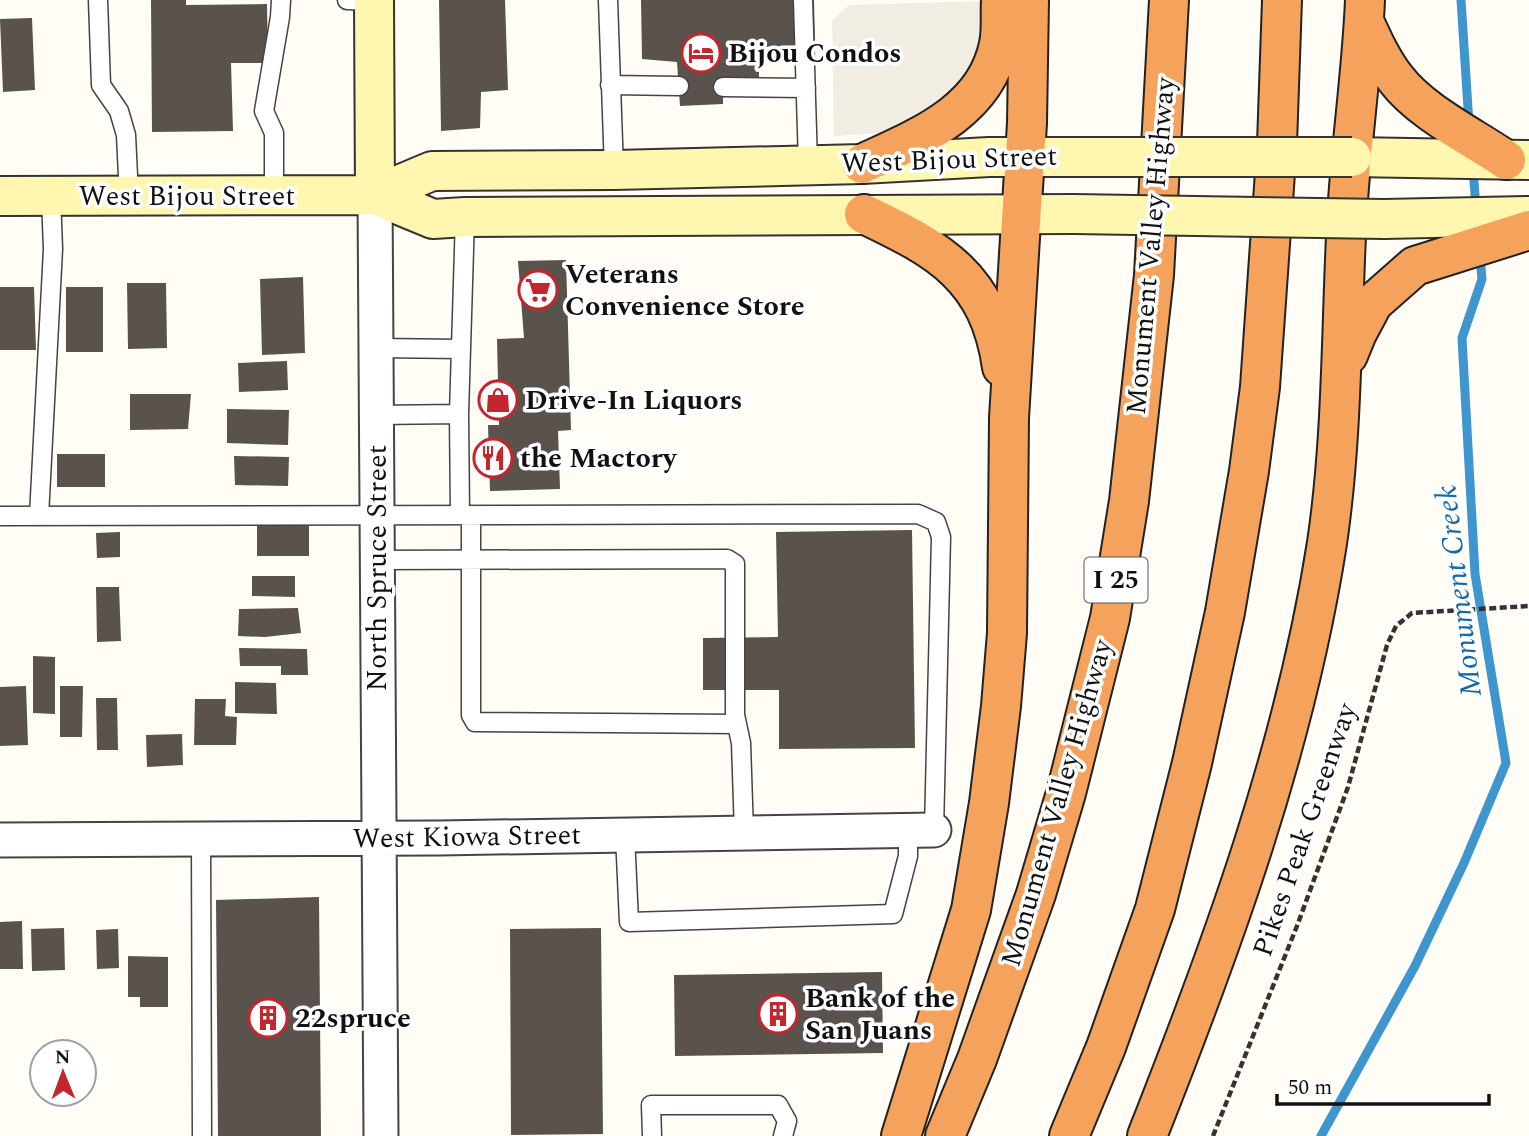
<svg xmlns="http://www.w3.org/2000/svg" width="1529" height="1136" viewBox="0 0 1529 1136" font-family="Spectral,serif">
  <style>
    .plaza { fill: #f1ede2 }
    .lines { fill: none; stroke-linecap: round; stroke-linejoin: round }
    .stream { stroke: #3f96cf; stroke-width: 9 }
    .building { fill: #5a524d }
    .lane-casing { stroke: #444; stroke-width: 21 }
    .street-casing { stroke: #444; stroke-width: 37 }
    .secondary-casing { stroke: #333; stroke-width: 42 }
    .highway-casing { stroke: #222; stroke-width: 42 }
    .path { stroke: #333; stroke-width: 4.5; stroke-dasharray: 7 3.5; stroke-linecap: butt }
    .lane { stroke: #fff; stroke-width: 18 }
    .street { stroke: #fff; stroke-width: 33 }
    .secondary { stroke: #fff6b0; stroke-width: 38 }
    .highway { stroke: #f5a25d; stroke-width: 38 }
    .secondary-bridge-casing { stroke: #333; stroke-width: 42; stroke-linecap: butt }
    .secondary-bridge { stroke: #fff6b0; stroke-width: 38 }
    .labels { text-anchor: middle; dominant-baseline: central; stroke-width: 7; stroke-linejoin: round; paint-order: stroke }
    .shield { fill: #fff; stroke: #585858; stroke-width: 2 }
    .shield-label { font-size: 26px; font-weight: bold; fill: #111 }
    .poi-label { font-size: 28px; font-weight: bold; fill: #111; stroke: #fff; text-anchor: start }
    .street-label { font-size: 28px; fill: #111; stroke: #fff }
    .water-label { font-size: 30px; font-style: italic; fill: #1768a6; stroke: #fff }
  </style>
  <rect width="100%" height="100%" fill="#fffdf5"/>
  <path class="plaza" d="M984,1L983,43L944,103L893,132L834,136L832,20L849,5Z"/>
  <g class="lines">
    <path class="stream" d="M1461,0L1469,124
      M1473,169L1476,208
      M1321,1136L1415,966L1464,863L1506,763L1475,574L1462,338L1482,279L1480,257"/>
  </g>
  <path class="building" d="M151,0H186V5L267,4L268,63H231L233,131L152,132Z
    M439,0H505L508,90L481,92L480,128L441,131Z
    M641,0H814L815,45L759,47V81H723V104L680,106L677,62L642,59Z
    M32,18L35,90L3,92L0,19Z
    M566,260L571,430L558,431L560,489L490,491L488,425H499L497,339L524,338L518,261Z
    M303,277L305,353L262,355L260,279Z
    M127,283H166L167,348L128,349Z
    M0,287H34L36,350H0Z
    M66,287H103V352H66Z
    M287,361L288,390L239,392L238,363Z
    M130,394H191L188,429L130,430Z
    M227,409L289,410L288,445L227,443Z
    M57,454H105V487H57Z
    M234,456L289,457L288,486L235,485Z
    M257,522H309V556H257Z
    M912,530L915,748L779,749V690H703V638L778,637L776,532Z
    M120,532V557L97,558L96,533Z
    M252,576H295V597L252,596Z
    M96,587H119L121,641L97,642Z
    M298,608L301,633L265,637L238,636L239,609Z
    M239,648L307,649L308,675H281V666H240Z
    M33,656L55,657V714L33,713Z
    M235,682L276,683L277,714L235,713Z
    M26,686L28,745L0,746V687Z
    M60,686H83L82,737H60Z
    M96,698H117L118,750H97Z
    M195,699H226L225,716L237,717L236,745H194Z
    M182,734L183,765L147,767L146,735Z
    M319,897L321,1136H218L216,900Z
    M22,921L23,969H0V922Z
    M64,928L65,970L32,971L31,929Z
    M601,928L603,1134L511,1135L510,929Z
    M118,929L119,968L97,969L96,930Z
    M128,956L168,957V1007H140V997H128Z
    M882,972L883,1053L675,1056L674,975Z"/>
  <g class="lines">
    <g class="lane-casing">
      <path id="lane" d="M98,0L101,85L119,111L126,135L129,197
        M347,0L374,1
        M608,0L614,170
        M803,0L808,164
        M610,85L679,86
        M723,87L806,88
        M274,196V133L264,111L280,17L281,0
        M377,348L461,349
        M376,415L459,414
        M460,515L459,414L465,217
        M0,516L918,514L936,522L941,537L934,830
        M39,516L53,249L51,196
        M471,516V715L475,722L737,724
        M377,560L727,559L735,564V715L741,743L744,833
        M625,835L629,922L893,914L908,856V830
        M201,839L202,1136
        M652,1136L651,1105H778L787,1121L783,1136"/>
    </g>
    <g class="street-casing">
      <path id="street" d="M375,195L381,1136
        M0,840L439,838L934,830"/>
    </g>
    <g class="secondary-casing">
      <path id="secondary" d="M374,0L375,195
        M1352,157L1529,160
        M375,195L433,219L465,217L1074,214
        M0,196L375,195L432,171L614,170L862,164L989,157H1076
        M1384,219L1529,216"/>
    </g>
    <g class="highway-casing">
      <path id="highway" d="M1364,21C1373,41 1382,61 1396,79C1421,112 1471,136 1506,160
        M862,164C918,138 986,112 999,44C1002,30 1000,14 1001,0
        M864,214C940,250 989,277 1002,367
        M1348,355L1357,333L1373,303L1415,266L1529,230
        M901,1136L971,910L989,803L1001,706L1007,633L1009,418L1027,123L1029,0
        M945,1136L977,1059L1036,894L1066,793L1110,618L1129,501L1154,275L1169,0
        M1069,1136L1106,1047L1155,909L1192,763L1225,612L1249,471L1260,387L1277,144L1282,0
        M1147,1136C1223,944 1295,748 1327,543C1343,435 1341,325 1347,216C1351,144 1362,72 1365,0"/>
    </g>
    <path class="path" d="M1213,1136L1297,926L1348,787L1387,645L1396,626L1412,613L1529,606"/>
    <use href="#lane" class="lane"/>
    <use href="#street" class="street"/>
    <use href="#secondary" class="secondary"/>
    <use href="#highway" class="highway"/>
    <g class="secondary-bridge-casing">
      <path id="secondary-bridge" d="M1076,157H1352
        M1074,214L1384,219"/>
    </g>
    <use href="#secondary-bridge" class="secondary-bridge"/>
  </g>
  <defs>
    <g id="hotel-ring" transform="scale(2.0125)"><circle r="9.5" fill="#fff" stroke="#c4262e" stroke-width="1.5"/><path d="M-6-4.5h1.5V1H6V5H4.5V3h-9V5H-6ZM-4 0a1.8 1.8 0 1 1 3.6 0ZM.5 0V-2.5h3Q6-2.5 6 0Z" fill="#c4262e"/></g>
    <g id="supermarket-ring" transform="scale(2.0125)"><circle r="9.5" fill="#fff" stroke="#c4262e" stroke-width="1.5"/><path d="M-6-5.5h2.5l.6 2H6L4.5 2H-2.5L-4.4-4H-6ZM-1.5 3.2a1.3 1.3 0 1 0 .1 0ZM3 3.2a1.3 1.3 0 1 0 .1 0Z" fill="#c4262e"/></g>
    <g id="shop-ring" transform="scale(2.0125)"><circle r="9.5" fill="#fff" stroke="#c4262e" stroke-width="1.5"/><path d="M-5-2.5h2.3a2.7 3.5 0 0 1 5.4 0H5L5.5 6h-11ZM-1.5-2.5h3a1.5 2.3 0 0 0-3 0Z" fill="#c4262e"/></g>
    <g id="restaurant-ring" transform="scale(2.0125)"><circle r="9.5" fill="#fff" stroke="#c4262e" stroke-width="1.5"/><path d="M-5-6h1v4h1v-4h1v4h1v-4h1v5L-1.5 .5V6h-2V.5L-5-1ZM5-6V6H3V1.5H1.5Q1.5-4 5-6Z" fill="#c4262e"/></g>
    <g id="building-ring" transform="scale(2.0125)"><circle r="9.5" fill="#fff" stroke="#c4262e" stroke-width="1.5"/><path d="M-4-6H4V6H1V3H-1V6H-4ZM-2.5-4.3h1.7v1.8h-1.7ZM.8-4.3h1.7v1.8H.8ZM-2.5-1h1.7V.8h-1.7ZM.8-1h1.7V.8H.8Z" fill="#c4262e"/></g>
  </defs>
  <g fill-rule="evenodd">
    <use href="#hotel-ring" x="701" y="53"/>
    <use href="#supermarket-ring" x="538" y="290"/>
    <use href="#shop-ring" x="498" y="400"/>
    <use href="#restaurant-ring" x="493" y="458"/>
    <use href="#building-ring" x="778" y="1014"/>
    <use href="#building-ring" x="268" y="1018"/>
  </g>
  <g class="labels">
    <rect class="shield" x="1084.5" y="557.5" width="63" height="45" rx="5"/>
    <g class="shield-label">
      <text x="1116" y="580">I 25</text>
    </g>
    <g class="poi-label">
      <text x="728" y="53">Bijou Condos</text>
      <text x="565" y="274">Veterans<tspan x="565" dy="32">Convenience Store</tspan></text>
      <text x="525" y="400">Drive-In Liquors</text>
      <text x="520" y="458">the Mactory</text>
      <text x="805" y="998">Bank of the<tspan x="805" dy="32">San Juans</tspan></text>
      <text x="295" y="1018">22spruce</text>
    </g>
    <g class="street-label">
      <text transform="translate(949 160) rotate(-2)">West Bijou Street</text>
      <text x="187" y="196">West Bijou Street</text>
      <text transform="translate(1151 246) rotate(-85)">Monument Valley Highway</text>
      <text transform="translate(377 568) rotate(-90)">North Spruce Street</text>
      <text transform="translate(1057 803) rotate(-74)">Monument Valley Highway</text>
      <text transform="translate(1305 830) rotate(-71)">Pikes Peak Greenway</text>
      <text transform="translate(467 837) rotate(-1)">West Kiowa Street</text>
    </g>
    <g class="water-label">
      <text transform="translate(1459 591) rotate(-97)">Monument Creek</text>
    </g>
  </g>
  <g transform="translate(63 1073) rotate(359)"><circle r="33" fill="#ffffff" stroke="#a0a0a0" stroke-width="2"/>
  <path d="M0-5L12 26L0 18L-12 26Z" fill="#c4262e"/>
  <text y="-10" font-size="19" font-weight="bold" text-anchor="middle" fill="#111111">N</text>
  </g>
  <path d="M1277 1094v10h212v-10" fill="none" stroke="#111111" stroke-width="3.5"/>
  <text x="1288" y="1094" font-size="21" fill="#111111" stroke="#ffffff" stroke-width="5" paint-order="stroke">50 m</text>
</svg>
